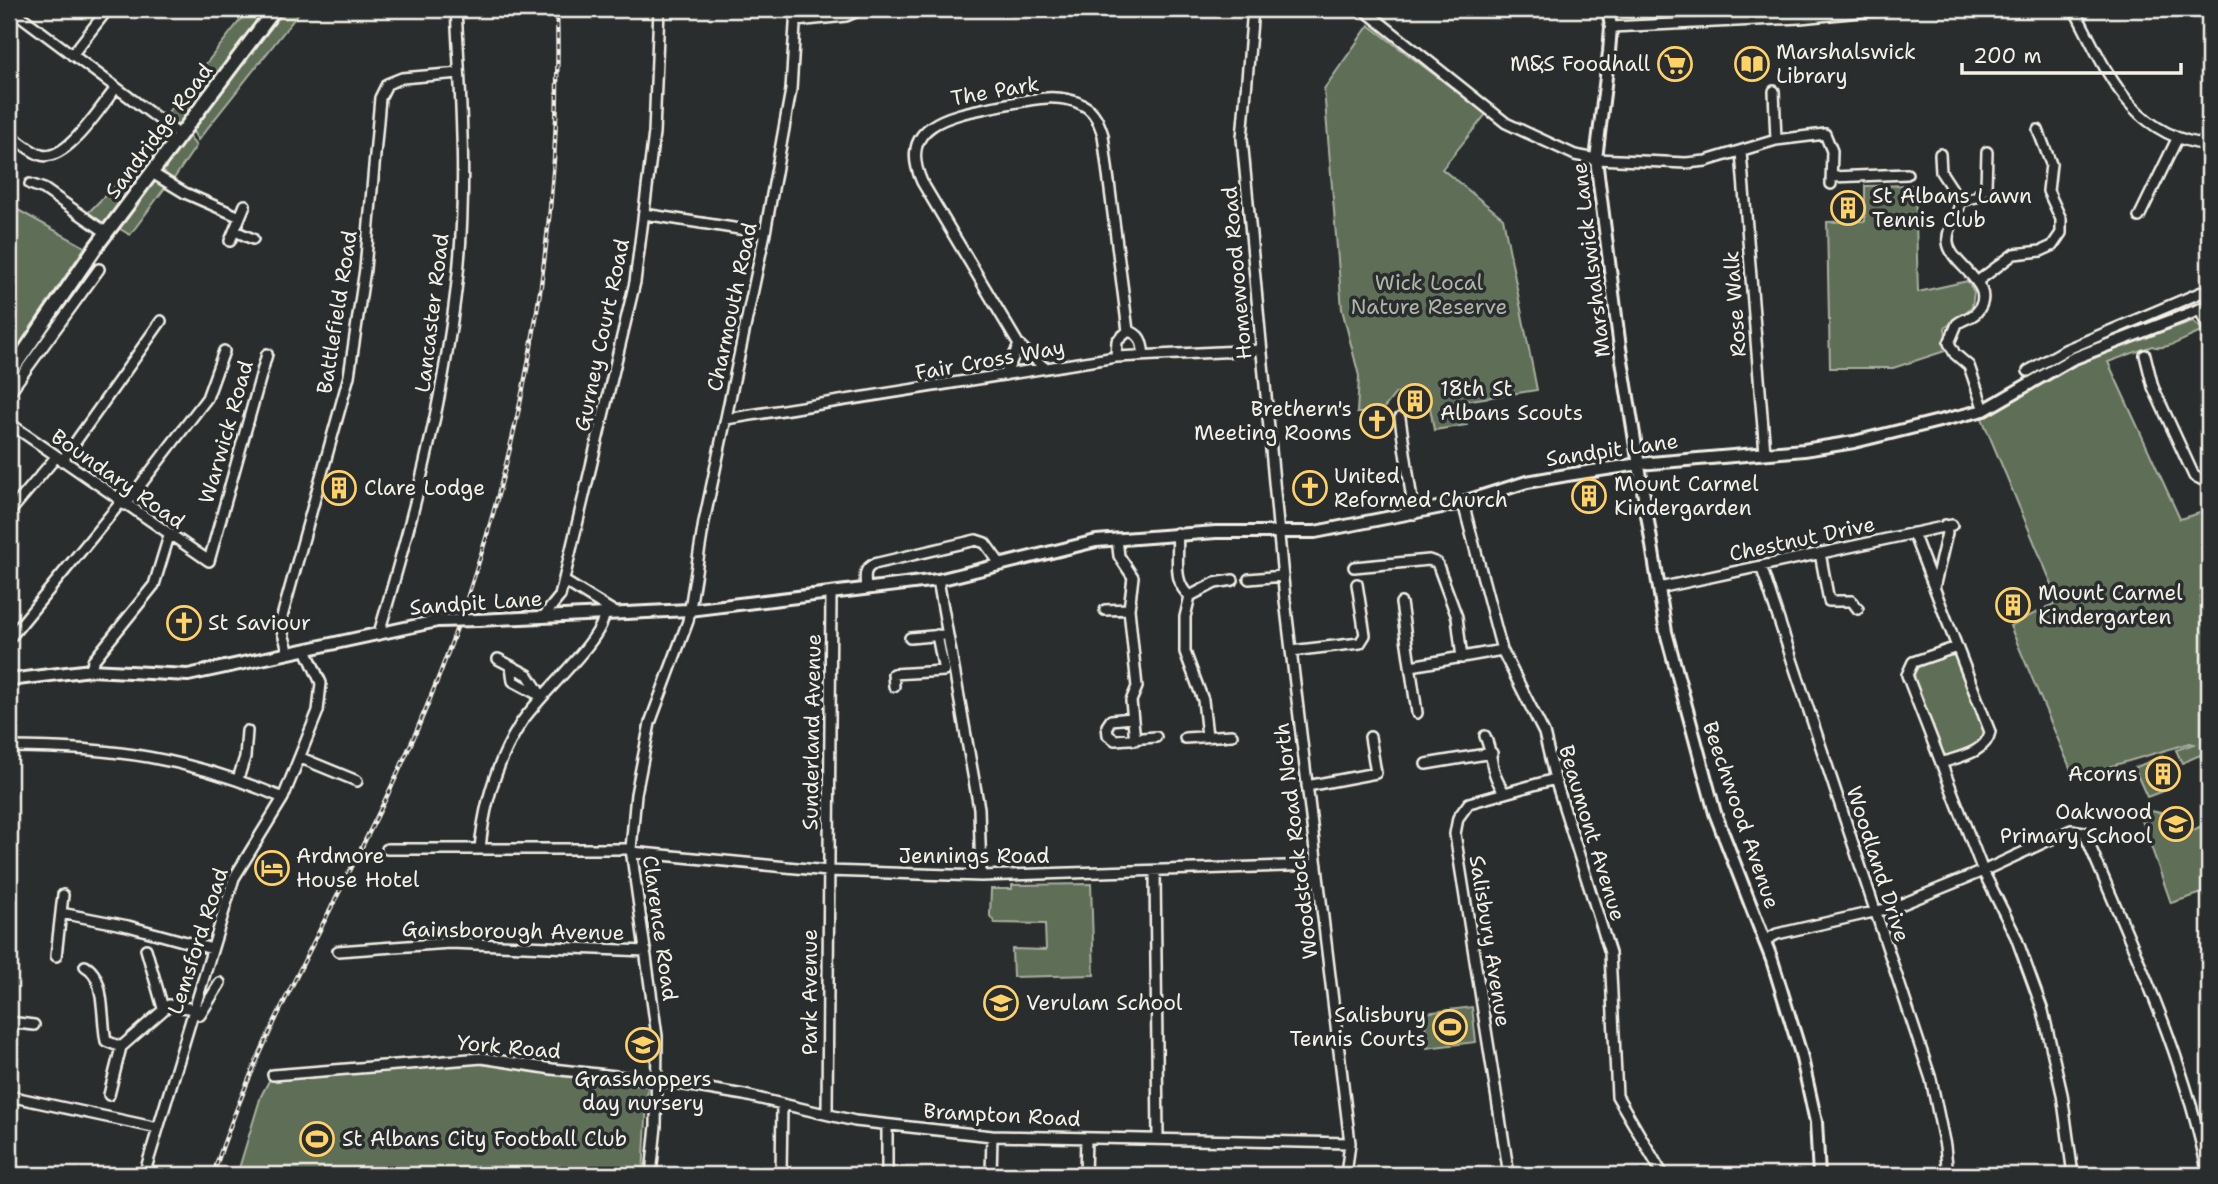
<svg xmlns="http://www.w3.org/2000/svg" width="2218" height="1184" viewBox="0 0 2218 1184" font-family="'Shantell Sans',sans-serif">
  <style>
    .green { fill: #5e6e57; stroke: #a9b0a0; stroke-width: 2 }
    .lines { fill: none; stroke-linecap: round; stroke-linejoin: round }
    .minor-casing { stroke: #f4f1e8; stroke-width: 14 }
    .tertiary-casing { stroke: #f4f1e8; stroke-width: 16 }
    .secondary-casing { stroke: #f4f1e8; stroke-width: 18 }
    .minor { stroke: #2a2d2e; stroke-width: 9 }
    .tertiary { stroke: #2a2d2e; stroke-width: 10 }
    .secondary { stroke: #2a2d2e; stroke-width: 12 }
    .rail-casing { stroke: #f4f1e8; stroke-width: 4.5 }
    .rail { stroke: #2a2d2e; stroke-width: 2; stroke-dasharray: 5; stroke-linecap: butt }
    .tertiary-bridge-casing { stroke: #f4f1e8; stroke-width: 16; stroke-linecap: butt }
    .tertiary-bridge { stroke: #2a2d2e; stroke-width: 10 }
    .labels { text-anchor: middle; dominant-baseline: central; stroke-width: 7; stroke-linejoin: round; paint-order: stroke }
    .poi-label { font-size: 21px; fill: #f4f1e8; stroke: #2a2d2e; text-anchor: start }
    .street-label { font-size: 21px; fill: #f4f1e8; stroke: #2a2d2e }
    .park-label { font-size: 21px; fill: #b0b6a7; stroke: #2a2d2e }
  </style>
  <rect width="100%" height="100%" fill="#2a2d2e"/>
  <filter id="ink" filterUnits="userSpaceOnUse"><feTurbulence type="fractalNoise" baseFrequency=".0143" numOctaves="2"/><feDisplacementMap in="SourceGraphic" scale="14" xChannelSelector="R" yChannelSelector="G"/><feConvolveMatrix kernelMatrix="1 2 1 2 8 2 1 2 1" color-interpolation-filters="sRGB"/></filter>
  <g filter="url(#ink)">
    <path class="green" d="M249,9H271L181,124L161,121Z
      M283,9H302L198,140L192,130Z
      M1369,25L1486,114L1442,169L1503,218L1537,390L1464,401L1467,425L1434,430L1427,390L1396,393L1380,413H1357L1359,376L1342,309L1324,89Z
      M161,124L176,135L104,230L86,215L124,176Z
      M188,135L196,146L173,180L163,171Z
      M151,174L167,185L130,235L112,224Z
      M1915,185L1918,292L1968,281L1974,292L1972,307L1945,328L1948,350L1893,368H1830L1827,222L1865,221V186Z
      M9,205L85,247L9,360Z
      M2193,321L2204,331C2188,336 2166,352 2152,346L2108,362L2180,519L2209,510V775L2200,755L2182,763L2176,750L2194,744L2190,743L2074,777L2010,626L2059,601L1981,416L2067,365Z
      M1948,654L1959,658L1986,736L1978,745L1948,756L1939,751L1916,688L1914,673L1918,667Z
      M2162,756L2165,763L2154,768L2161,786L2167,784L2168,789L2147,797L2134,768Z
      M2146,810L2166,814L2175,810L2186,834L2209,822V891L2171,903L2139,812Z
      M1091,884L1094,975L1013,977L1012,949L1046,950L1045,924L995,923L990,916L991,889H1012V885Z
      M1472,1007L1476,1042L1427,1048L1424,1013Z
      M447,1064H481L648,1084L643,1175H237L261,1096L270,1079Z"/>
    <g class="lines">
      <g class="minor-casing">
        <path id="minor" d="M11,9L180,135
          M1253,9L1242,138L1285,600L1350,1143L1346,1175
          M1363,9L1506,123L1575,155L1596,159L1686,163L1706,161L1776,140L1825,134L1832,151L1831,184
          M2074,9C2107,71 2130,136 2209,145
          M796,21L846,16L862,9
          M1611,27L1800,18L1890,9
          M72,55L108,9
          M1774,91L1776,140
          M9,134C18,141 30,151 41,155C66,163 102,105 116,88
          M1741,152L1765,453
          M1940,154L1941,172L1960,201C1960,215 1946,227 1948,242C1950,266 2001,285 1976,313C1971,318 1963,319 1957,324L1949,343L1955,354L1969,366L1984,410
          M152,173L185,193L240,217
          M1832,177L1907,174
          M30,184L44,189L107,233
          M1960,201L1976,197L1986,187L1987,152
          M644,214L765,233
          M2139,217L2177,139
          M235,231L253,239
          M230,241L245,205
          M1978,281L2014,254L2041,251L2052,246L2061,233V219L2048,191L2051,164L2038,130
          M2200,310L2209,330
          M1019,345L1045,368
          M2145,355L2153,387L2194,476L2209,483
          M1116,357L1117,341L1128,331
          M2028,371L2065,350L2209,289
          M1005,375L1019,345L922,182C895,122 957,114 997,106C1025,101 1056,91 1083,105C1095,111 1099,123 1103,135L1128,331C1141,334 1142,342 1144,355
          M9,393L99,269
          M1400,418L1414,514
          M726,419L1116,357L1261,350
          M9,423L209,561L267,354
          M62,461L161,321
          M1463,503L1502,650L1544,733L1555,779L1610,953L1617,1096L1663,1175
          M125,505L207,398L224,351
          M9,513L56,457
          M1177,533C1180,555 1171,582 1190,596
          M1913,533L1990,732C1986,753 1958,757 1941,763
          M1117,539L1119,556L1133,577L1129,609L1137,687L1131,701L1135,740
          M1820,553L1829,601H1852L1858,609
          M1761,566L1931,1079L1945,1146L1948,1175
          M1354,567L1429,560L1437,563L1457,617L1462,658
          M1249,579L1283,576
          M938,580L979,808L981,876
          M564,581L616,613
          M1935,584L1947,533L1945,525
          M1659,588L1952,525
          M866,589C865,577 863,569 874,564L976,540L985,543L1001,565
          M1401,603L1417,713
          M1105,610L1129,609
          M543,617L560,596L635,282L654,133L659,9
          M379,633C412,521 442,407 456,291C468,197 461,102 456,9
          M910,638L943,635
          M9,639L121,502
          M1957,647L1913,662L1907,675L1983,871L2016,937L2043,1011L2062,1094L2073,1175
          M1291,651L1360,643L1365,635L1357,584
          M289,653L280,624L349,376L365,269L380,98L387,84L402,78L459,73
          M498,659L528,675L541,695
          M511,666L513,681L539,695
          M1411,666L1502,650
          M91,670L93,661L154,585L169,536
          M894,686L893,674L944,671L937,635
          M1132,718L1111,720L1107,726L1108,735L1115,740L1156,737
          M1207,736L1203,700L1185,652V617L1190,596L1215,583L1233,580
          M1485,736C1495,760 1488,768 1504,792
          M1185,738L1232,735
          M9,747C112,747 187,757 283,798
          M301,758L357,781
          M1426,764L1492,753
          M238,779L245,757L247,731
          M1307,786L1376,773L1370,737
          M387,849H631
          M480,849C484,804 497,761 521,723C538,696 604,639 604,614
          M631,852L828,871L981,876L1317,865
          M1155,872L1158,1138
          M61,913L128,926L212,949
          M1764,941L1777,934L1895,907L1983,871L2071,830L2084,832C2131,944 2185,1055 2208,1175
          M146,949L163,1008
          M338,951L450,943L646,951
          M56,956L63,895
          M85,966C106,977 101,1018 106,1041L121,1047
          M200,1015L220,983
          M9,1022L34,1025
          M273,1075L482,1058L552,1069L661,1081L744,1095L855,1121L992,1136L1350,1143
          M109,1095L121,1047L169,1005L194,1009
          M9,1096L158,1128
          M827,1114L831,594
          M144,1175L234,878L283,798L318,711L321,683L306,650
          M651,1175L656,1126L657,1036L631,849L636,794L650,723L688,621L704,522L765,233L791,90L796,9
          M781,1175L782,1104
          M887,1175V1125
          M991,1175L992,1136
          M1085,1175L1086,1138
          M1509,1175L1455,834L1458,818L1469,803L1555,779"/>
      </g>
      <g class="tertiary-casing">
        <path id="tertiary" d="M1608,9L1611,27L1609,52L1596,159L1620,348L1666,632L1715,813L1772,960L1801,1054L1816,1122L1819,1175
          M478,620L689,610L938,580L1096,541L1216,532H1315L1457,504L1527,482L1567,475L1639,464L1804,450L1854,442L1984,410L2072,359L2209,306
          M9,680L91,670L188,675L437,621"/>
      </g>
      <g class="secondary-casing">
        <path id="secondary" d="M9,374L95,248L275,9"/>
      </g>
      <use href="#minor" class="minor"/>
      <use href="#tertiary" class="tertiary"/>
      <use href="#secondary" class="secondary"/>
      <g class="rail-casing">
        <path id="rail" d="M213,1175C259,1032 333,912 396,777C506,540 564,270 557,9"/>
      </g>
      <use href="#rail" class="rail"/>
      <g class="tertiary-bridge-casing">
        <path id="tertiary-bridge" d="M437,621L478,620"/>
      </g>
      <use href="#tertiary-bridge" class="tertiary-bridge"/>
    </g>
  </g>
  <defs>
    <g id="supermarket-ring" transform="scale(1.75)"><circle r="9.5" fill="#2a2d2e" stroke="#ffd166" stroke-width="1.5"/><path d="M-6-5.5h2.5l.6 2H6L4.5 2H-2.5L-4.4-4H-6ZM-1.5 3.2a1.3 1.3 0 1 0 .1 0ZM3 3.2a1.3 1.3 0 1 0 .1 0Z" fill="#ffd166"/></g>
    <g id="library-ring" transform="scale(1.75)"><circle r="9.5" fill="#2a2d2e" stroke="#ffd166" stroke-width="1.5"/><path d="M-6-4Q-3-5.5-.7-3.5V5Q-3 3-6 4ZM6-4Q3-5.5 .7-3.5V5Q3 3 6 4Z" fill="#ffd166"/></g>
    <g id="building-ring" transform="scale(1.75)"><circle r="9.5" fill="#2a2d2e" stroke="#ffd166" stroke-width="1.5"/><path d="M-4-6H4V6H1V3H-1V6H-4ZM-2.5-4.3h1.7v1.8h-1.7ZM.8-4.3h1.7v1.8H.8ZM-2.5-1h1.7V.8h-1.7ZM.8-1h1.7V.8H.8Z" fill="#ffd166"/></g>
    <g id="church-ring" transform="scale(1.75)"><circle r="9.5" fill="#2a2d2e" stroke="#ffd166" stroke-width="1.5"/><path d="M-1.2-6h2.4v3.5h3.3v2.4h-3.3V6h-2.4V-.1h-3.3v-2.4h3.3Z" fill="#ffd166"/></g>
    <g id="school-ring" transform="scale(1.75)"><circle r="9.5" fill="#2a2d2e" stroke="#ffd166" stroke-width="1.5"/><path d="M0-5L7-2L0 1L-7-2ZM-4 1L0 2.5L4 1V4Q0 6-4 4Z" fill="#ffd166"/></g>
    <g id="hotel-ring" transform="scale(1.75)"><circle r="9.5" fill="#2a2d2e" stroke="#ffd166" stroke-width="1.5"/><path d="M-6-4.5h1.5V1H6V5H4.5V3h-9V5H-6ZM-4 0a1.8 1.8 0 1 1 3.6 0ZM.5 0V-2.5h3Q6-2.5 6 0Z" fill="#ffd166"/></g>
    <g id="stadium-ring" transform="scale(1.75)"><circle r="9.5" fill="#2a2d2e" stroke="#ffd166" stroke-width="1.5"/><path d="M0-5a6.5 5 0 1 0 0 10a6.5 5 0 1 0 0-10ZM-3.5-1.8h7v3.6h-7Z" fill="#ffd166"/></g>
  </defs>
  <g fill-rule="evenodd">
    <use href="#supermarket-ring" x="1675" y="64"/>
    <use href="#library-ring" x="1752" y="64"/>
    <use href="#building-ring" x="1848" y="208"/>
    <use href="#building-ring" x="1415" y="401"/>
    <use href="#church-ring" x="1377" y="421"/>
    <use href="#building-ring" x="339" y="488"/>
    <use href="#church-ring" x="1310" y="488"/>
    <use href="#building-ring" x="1589" y="496"/>
    <use href="#building-ring" x="2013" y="605"/>
    <use href="#church-ring" x="184" y="623"/>
    <use href="#building-ring" x="2163" y="774"/>
    <use href="#school-ring" x="2176" y="824"/>
    <use href="#hotel-ring" x="272" y="868"/>
    <use href="#school-ring" x="1001" y="1003"/>
    <use href="#stadium-ring" x="1450" y="1027"/>
    <use href="#school-ring" x="643" y="1045"/>
    <use href="#stadium-ring" x="317" y="1139"/>
  </g>
  <g class="labels">
    <g class="poi-label">
      <text x="1776" y="52">Marshalswick<tspan x="1776" dy="24">Library</tspan></text>
      <text x="1650" y="64" text-anchor="end">M&amp;S Foodhall</text>
      <text x="1872" y="196">St Albans Lawn<tspan x="1872" dy="24">Tennis Club</tspan></text>
      <text x="1440" y="389">18th St<tspan x="1440" dy="24">Albans Scouts</tspan></text>
      <text x="1352" y="409" text-anchor="end">Brethern's<tspan x="1352" dy="24">Meeting Rooms</tspan></text>
      <text x="1334" y="476">United<tspan x="1334" dy="24">Reformed Church</tspan></text>
      <text x="1614" y="484">Mount Carmel<tspan x="1614" dy="24">Kindergarden</tspan></text>
      <text x="364" y="488">Clare Lodge</text>
      <text x="2038" y="593">Mount Carmel<tspan x="2038" dy="24">Kindergarten</tspan></text>
      <text x="208" y="623">St Saviour</text>
      <text x="2138" y="774" text-anchor="end">Acorns</text>
      <text x="2152" y="812" text-anchor="end">Oakwood<tspan x="2152" dy="24">Primary School</tspan></text>
      <text x="296" y="856">Ardmore<tspan x="296" dy="24">House Hotel</tspan></text>
      <text x="1026" y="1003">Verulam School</text>
      <text x="1426" y="1015" text-anchor="end">Salisbury<tspan x="1426" dy="24">Tennis Courts</tspan></text>
      <text x="643" y="1079" text-anchor="middle">Grasshoppers<tspan x="643" dy="24">day nursery</tspan></text>
      <text x="342" y="1139">St Albans City Football Club</text>
    </g>
    <g class="street-label">
      <text transform="translate(995 91) rotate(-10)">The Park</text>
      <text transform="translate(159 131) rotate(-53)">Sandridge Road</text>
      <text transform="translate(1591 260) rotate(-97)">Marshalswick Lane</text>
      <text transform="translate(1237 273) rotate(-95)">Homewood Road</text>
      <text transform="translate(1735 304) rotate(-94)">Rose Walk</text>
      <text transform="translate(732 307) rotate(-78)">Charmouth Road</text>
      <text transform="translate(337 312) rotate(-81)">Battlefield Road</text>
      <text transform="translate(432 313) rotate(-83)">Lancaster Road</text>
      <text transform="translate(602 335) rotate(-78)">Gurney Court Road</text>
      <text transform="translate(990 360) rotate(-10)">Fair Cross Way</text>
      <text transform="translate(226 432) rotate(-74)">Warwick Road</text>
      <text transform="translate(1612 450) rotate(-8)">Sandpit Lane</text>
      <text transform="translate(118 479) rotate(35)">Boundary Road</text>
      <text transform="translate(1802 539) rotate(-12)">Chestnut Drive</text>
      <text transform="translate(476 603) rotate(-4)">Sandpit Lane</text>
      <text transform="translate(812 732) rotate(-89)">Sunderland Avenue</text>
      <text transform="translate(1741 815) rotate(71)">Beechwood Avenue</text>
      <text transform="translate(1592 833) rotate(73)">Beaumont Avenue</text>
      <text transform="translate(1296 841) rotate(-97)">Woodstock Road North</text>
      <text x="974" y="856">Jennings Road</text>
      <text transform="translate(1878 864) rotate(72)">Woodland Drive</text>
      <text transform="translate(660 928) rotate(82)">Clarence Road</text>
      <text transform="translate(513 931) rotate(1)">Gainsborough Avenue</text>
      <text transform="translate(198 941) rotate(-72)">Lemsford Road</text>
      <text transform="translate(1490 941) rotate(81)">Salisbury Avenue</text>
      <text transform="translate(810 992) rotate(-90)">Park Avenue</text>
      <text transform="translate(509 1047) rotate(5)">York Road</text>
      <text transform="translate(1002 1115) rotate(3)">Brampton Road</text>
    </g>
    <g class="park-label">
      <text x="1429" y="283">Wick Local<tspan x="1429" dy="24">Nature Reserve</tspan></text>
    </g>
  </g>
  <rect width="2218" height="1184" fill="none" stroke="#2a2d2e" stroke-width="35"/>
  <rect x="18" y="18" width="2183" height="1149" fill="none" stroke="#f4f1e8" stroke-width="2.5" filter="url(#ink)"/>
  <path d="M1962 63v10h219v-10" fill="none" stroke="#f4f1e8" stroke-width="3.5"/>
  <text x="1973" y="63" font-size="21" fill="#f4f1e8" stroke="#2a2d2e" stroke-width="5" paint-order="stroke">200 m</text>
</svg>
